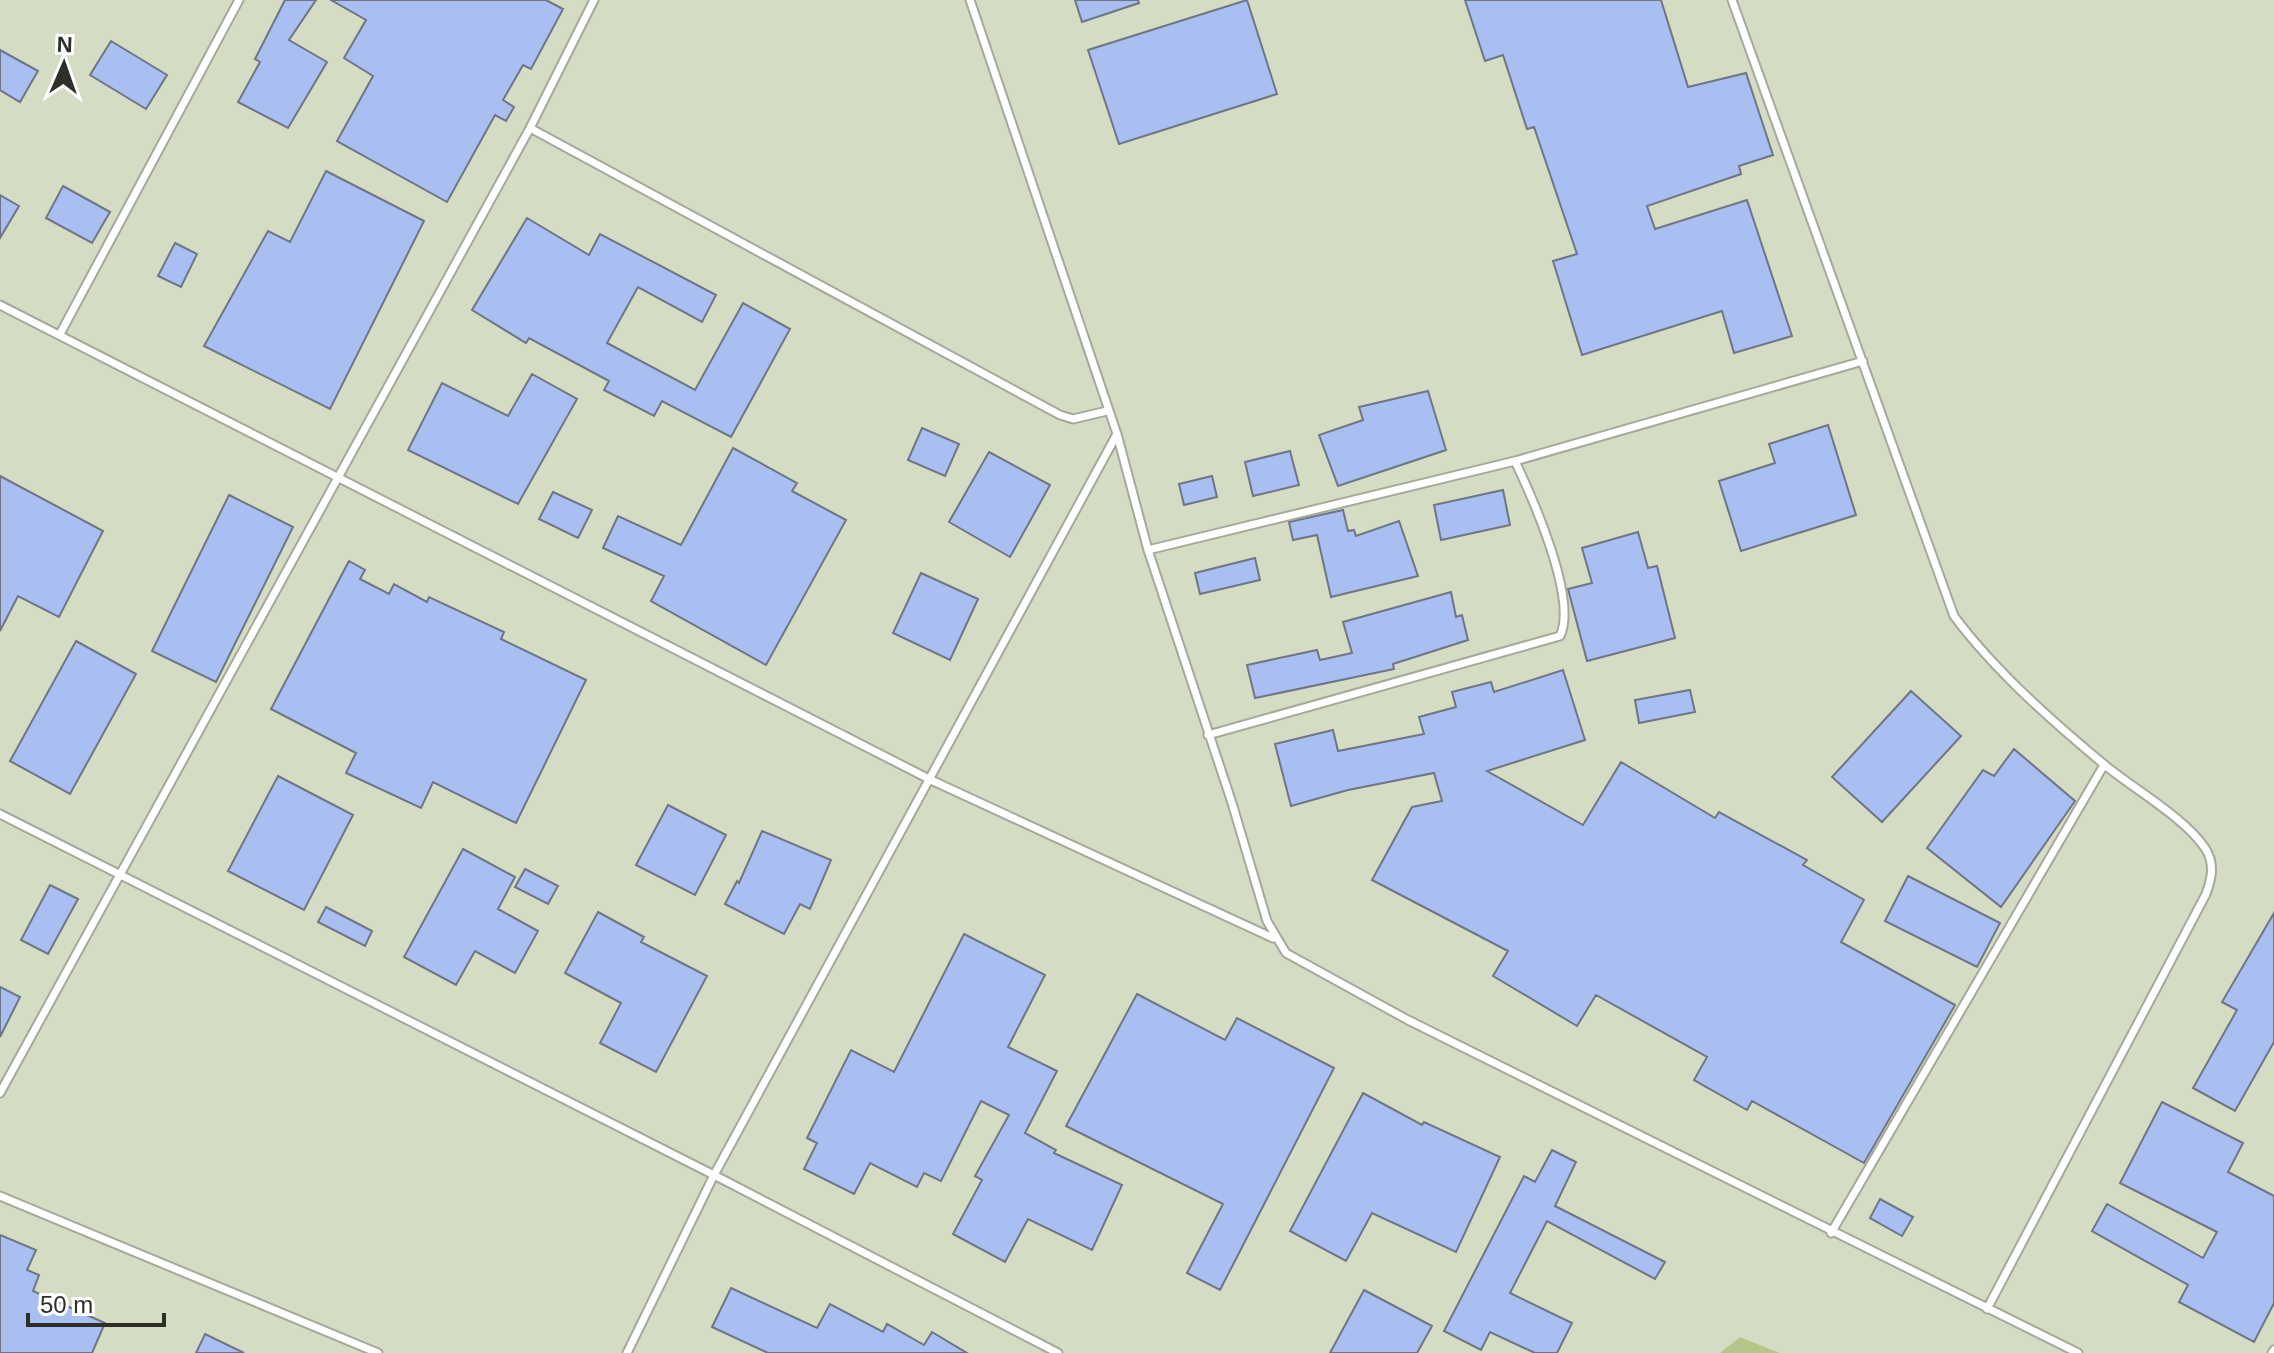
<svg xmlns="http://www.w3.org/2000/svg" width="2274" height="1353" viewBox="0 0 2274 1353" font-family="Helvetica,sans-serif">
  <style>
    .built { fill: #d5dcc4 }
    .green { fill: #b4c58a }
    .building { fill: #a9bff2; stroke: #6e7584; stroke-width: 2 }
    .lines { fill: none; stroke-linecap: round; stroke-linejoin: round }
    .lane-casing { stroke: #a4a999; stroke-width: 11 }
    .lane { stroke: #fff; stroke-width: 7 }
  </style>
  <rect width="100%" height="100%" fill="#e4ead8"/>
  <path class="built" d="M0,0H2274V1353H1780L1740,1337L1720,1353H0Z"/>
  <path class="green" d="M1740,1337L1780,1353H1720Z"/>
  <path class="building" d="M285,0H316L289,40L327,62L288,128L238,102L260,62L255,59Z
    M331,0H546L563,9L531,69L523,65L503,100L514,107L506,121L495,115L447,202L337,141L373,76L344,58L366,20Z
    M1075,0H1138L1139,3L1082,22Z
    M1247,0L1277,94L1119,144L1088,50Z
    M1465,0H1661L1688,87L1746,73L1773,155L1739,166L1741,174L1647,206L1655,229L1747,200L1792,336L1734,353L1722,311L1582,355L1553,261L1577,254L1534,127L1527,129L1503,55L1485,61Z
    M111,41L167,75L146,109L90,75Z
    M0,50L38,71L20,102L0,90Z
    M326,171L424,221L330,409L204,346L268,231L290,242Z
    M63,186L110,212L92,243L46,218Z
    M0,195L19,206L0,238Z
    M527,218L589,255L600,234L716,295L702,322L638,287L607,343L695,390L743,303L790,329L731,437L662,401L654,416L604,390L609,381L529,338L526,343L472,310Z
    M175,243L197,254L181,287L158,276Z
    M532,374L577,399L518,504L408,450L442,383L508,416Z
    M1428,391L1446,450L1338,486L1319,435L1363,420L1359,407Z
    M1828,425L1856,515L1741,551L1719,481L1775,463L1769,444Z
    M922,428L959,444L945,476L908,460Z
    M733,448L797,483L792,491L846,520L766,665L651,601L664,576L603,548L618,516L681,545Z
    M1290,451L1299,485L1253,496L1245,462Z
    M989,452L1050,485L1010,557L949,522Z
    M0,476L103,531L59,617L18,596L0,631Z
    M1212,476L1217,497L1184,505L1179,484Z
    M1503,490L1510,525L1441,540L1434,505Z
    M553,492L592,510L578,538L539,519Z
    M229,495L293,527L216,682L152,651Z
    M1343,510L1348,531L1354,530L1356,536L1399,521L1418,576L1331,597L1317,535L1293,540L1289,522Z
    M1638,532L1648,568L1657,566L1675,638L1587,661L1568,589L1592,583L1582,548Z
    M1255,558L1260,580L1200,594L1195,573Z
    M349,561L365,570L360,579L389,594L394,584L427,602L429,597L504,632L501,639L586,680L516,823L433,782L421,808L346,773L356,753L271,709Z
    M921,573L978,599L950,660L893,633Z
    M1451,592L1456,617L1462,615L1468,640L1393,664L1394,669L1255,698L1247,665L1317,650L1320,660L1352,653L1343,622Z
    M76,641L136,674L70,794L10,761Z
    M1563,670L1585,740L1487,771L1583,825L1621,762L1715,818L1719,812L1807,860L1803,865L1864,900L1841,942L1955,1005L1864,1163L1752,1101L1747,1110L1694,1080L1707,1057L1596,995L1577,1026L1493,976L1508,951L1372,880L1412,807L1442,801L1434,773L1348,790L1291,806L1275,744L1333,730L1338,751L1424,734L1419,717L1456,707L1452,692L1491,682L1494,692Z
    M1690,690L1695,712L1639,723L1635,700Z
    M1911,691L1961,736L1882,822L1832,777Z
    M2014,749L2075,801L2001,907L1927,848L1983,770L1994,776Z
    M278,776L353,815L304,910L228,871Z
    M668,805L726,835L695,895L636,865Z
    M762,831L831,860L810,909L800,904L784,934L725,904L737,881L739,883Z
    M463,849L515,877L498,909L538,931L515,973L475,951L456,985L404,957Z
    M525,869L558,886L548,904L515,887Z
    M1908,876L2000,923L1977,967L1885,921Z
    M50,885L78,899L48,954L21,940Z
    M326,907L372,931L365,946L318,922Z
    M598,912L644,937L641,942L707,976L656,1072L600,1043L621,1003L565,973Z
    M2274,913V1042L2235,1111L2193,1088L2237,1010L2222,1002Z
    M964,934L1045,975L1008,1047L1057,1071L1025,1133L1056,1150L1054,1153L1122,1185L1092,1250L1028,1219L1005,1262L953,1234L982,1180L975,1176L1009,1115L981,1101L941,1181L924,1173L917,1187L870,1163L854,1194L804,1169L817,1143L807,1138L851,1050L894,1072Z
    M0,987L20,997L0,1037Z
    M1137,994L1225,1040L1237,1018L1334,1068L1220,1290L1187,1273L1223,1204L1066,1126Z
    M1363,1093L1422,1125L1424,1122L1500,1157L1456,1252L1372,1213L1346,1261L1290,1231Z
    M2162,1102L2243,1143L2228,1172L2274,1196V1303L2254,1342L2179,1302L2188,1285L2092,1231L2107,1204L2203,1258L2217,1232L2120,1183Z
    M1552,1150L1576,1162L1555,1206L1665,1262L1655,1279L1547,1221L1510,1293L1572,1323L1557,1353H1535L1490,1332L1481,1350L1444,1331L1524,1176L1535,1182Z
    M1880,1199L1913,1217L1902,1236L1870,1218Z
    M0,1235L36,1250L27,1270L39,1275L33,1291L105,1323L92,1353H0Z
    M731,1288L817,1328L830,1304L883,1332L887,1324L924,1345L932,1332L967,1353H768L712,1327Z
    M1364,1290L1432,1326L1417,1353H1330Z
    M205,1334L244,1353H196Z"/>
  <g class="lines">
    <g class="lane-casing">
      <path id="lane" d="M970,0L1117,434L1148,550L1232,803L1267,921L1286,953L1408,1020L2078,1353
        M1732,0L1954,616C1995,671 2053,722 2106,766C2134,789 2185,818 2205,848C2215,863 2212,878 2206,894L1987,1309
        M530,128L594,0
        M0,305L931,780L1273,938
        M60,334L239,0
        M1148,550L1515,461L1863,361
        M1208,735L1560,636C1578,599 1532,497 1515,461
        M0,814L714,1175L1117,434
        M0,1093L530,128L1060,415L1073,419L1107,411
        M0,1196L378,1353
        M1831,1233L2104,765
        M627,1353L714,1175L1058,1353
        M2272,1353L2274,1350"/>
    </g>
    <use href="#lane" class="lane"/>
  </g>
  <g transform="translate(64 64) rotate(2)" stroke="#ffffff" stroke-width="6" paint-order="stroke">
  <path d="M0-6L14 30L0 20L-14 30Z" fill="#2d2f28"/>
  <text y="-12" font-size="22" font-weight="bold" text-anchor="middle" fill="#2d2f28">N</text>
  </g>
  <path d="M28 1313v12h136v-12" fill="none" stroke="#2d2f28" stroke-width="4"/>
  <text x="40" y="1313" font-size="24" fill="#2d2f28" stroke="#ffffff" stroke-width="6" paint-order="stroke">50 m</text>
</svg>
